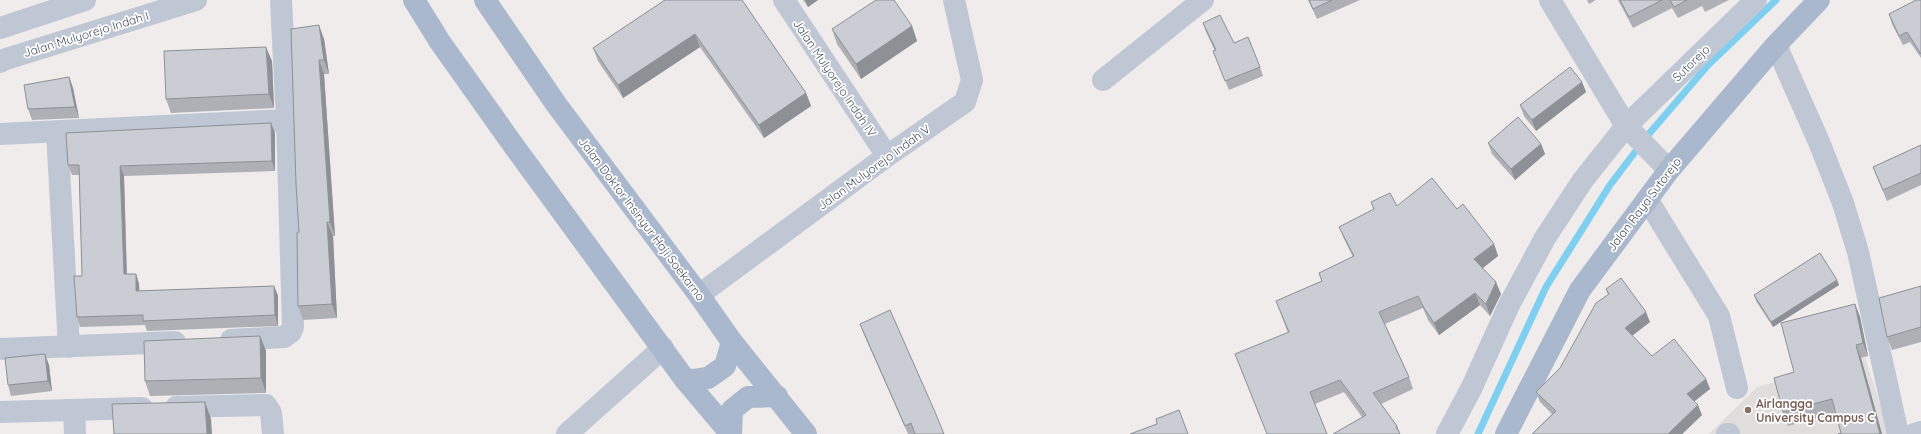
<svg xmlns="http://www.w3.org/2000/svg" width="1921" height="434" viewBox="0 0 1921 434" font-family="Quicksand,sans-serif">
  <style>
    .education { fill: #e0dddd }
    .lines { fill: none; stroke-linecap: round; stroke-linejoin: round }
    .stream { stroke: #7fcff1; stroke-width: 7 }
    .minor { stroke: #bec7d3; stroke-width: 22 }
    .major { stroke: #a9b8cd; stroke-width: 22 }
    .wall { fill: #aeb0b6 }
    .shaded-wall { fill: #8d9094 }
    .building { fill: #cacdd4; stroke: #8d9094 }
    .education-dot { fill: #8d6e63; stroke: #fff; stroke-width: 1.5 }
    .labels { text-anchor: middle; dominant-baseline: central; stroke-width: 3.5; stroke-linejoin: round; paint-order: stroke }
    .street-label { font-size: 12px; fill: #434d5a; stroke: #fff }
    .education-label { font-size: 12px; font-weight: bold; fill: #785e54; stroke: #fff; text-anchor: start }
  </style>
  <rect width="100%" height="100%" fill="#efeceb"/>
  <path class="education" d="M1865,358L1890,434H1709L1757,387Z"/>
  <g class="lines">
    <path class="stream" d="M1478,434L1546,287L1610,185L1648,135L1708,65L1776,0"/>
    <path class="minor" d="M784,0L887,156
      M1550,0L1626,126L1669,170
      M0,28L85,0
      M1776,45L1819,142L1843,203L1858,252L1898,434
      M0,62L6,59L196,0
      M1103,80L1203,0
      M57,132L69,347
      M0,134L287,120
      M1647,199L1719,316L1737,388
      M699,295L887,156L965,102L972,80L954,0
      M231,340L284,337L291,332L293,327L287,120L281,0
      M0,349L175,342
      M176,407L266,405L271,413L273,434
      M74,410L75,434
      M0,412L142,408
      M567,434L663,348
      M1447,434L1471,389L1509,305L1545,238L1583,180L1626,126L1756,0
      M1727,434H1729
      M1914,434L1921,432"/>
    <path class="major" d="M414,0L440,42L511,142L686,381L731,434
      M485,0L556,104L699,295L732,342L806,434
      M686,381L708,378L725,366L732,342
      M731,434L732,410L748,397L777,396
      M1506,434L1580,290L1669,170L1776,45L1819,0"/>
  </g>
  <path class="wall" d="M665,0L806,93L811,106L764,138L700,47L623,98L598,61L593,48Z
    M803,0H818L808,7Z
    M1308,0H1360L1317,19Z
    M1587,0H1596L1589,4Z
    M1618,0H1729L1705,12L1702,6L1678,18L1672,8L1633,28Z
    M1914,0H1921V58L1910,42L1903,45L1892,24L1889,14L1915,1Z
    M1203,23L1234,43L1260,67L1263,76L1229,90L1213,51H1215L1206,32Z
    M912,26L917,41L861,79L837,44L832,29Z
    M291,29L324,39L329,74H324L335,236H333L337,318L303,320L298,306L299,232Z
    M272,61L274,108L171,113L166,99Z
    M69,77L73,88L79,118L32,120L28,109Z
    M1582,82L1586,92L1536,131L1524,116L1520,105Z
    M275,133V171L124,176L127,274H136L139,284V291L274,286L278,296V326L147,331L145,325L80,327L77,317L82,276L79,175H72L68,165Z
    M1488,143L1541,144L1545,154L1515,180L1492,154Z
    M1921,145V185L1887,201L1877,177L1873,167Z
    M1371,202L1397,206L1457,209L1494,244L1498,256L1482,268L1501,294L1490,316L1480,305L1439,335L1428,320L1423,308L1385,324L1409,377L1413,389L1381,404L1397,426L1400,434H1333L1362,417L1344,392L1315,404L1327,434H1267L1235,354L1288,333L1276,301L1322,281L1319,273L1353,257L1344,239L1339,227L1374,210Z
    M1837,280L1839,285L1773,327L1756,301L1754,295Z
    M1921,286V342L1892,350L1887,337Z
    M1606,289L1650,322L1632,336L1652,356L1706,379L1710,389L1694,401L1702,415L1682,434H1532L1552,414L1540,402L1536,392L1560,368L1608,295Z
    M1855,304L1860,317L1868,356L1861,358L1882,434H1838L1841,433L1836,413L1788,426L1783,412L1794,372Z
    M860,324L944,434H908L865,337Z
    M260,336L266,351V393L150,396L145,381Z
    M49,365L52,391L11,396L8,385Z"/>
  <path class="shaded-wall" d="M805,0H818L808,7Z
    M319,25L324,39L329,74L324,60Z
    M912,26L917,41L861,79L856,64Z
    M695,34L700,47L623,98L618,85Z
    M266,47L272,61L274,108L269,94Z
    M319,60L324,74L335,236L330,222Z
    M69,77L73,88L79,118L75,107Z
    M1582,82L1586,92L1536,131L1532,120Z
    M806,93L811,106L764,138L759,125Z
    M271,123L275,133V171L272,161Z
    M1541,144L1545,154L1515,180L1511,169Z
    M120,166L124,176L127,285L124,274Z
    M327,222L333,236L337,318L332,304Z
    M1494,244L1498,256L1478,272L1474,259Z
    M136,274L139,284L140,301L136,291Z
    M1837,280L1839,285L1773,327L1771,322Z
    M1496,282L1501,294L1490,316L1486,304Z
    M274,286L278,296V326L275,315Z
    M1475,293L1480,305L1439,335L1434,323Z
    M1855,304L1860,317L1868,356L1863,343Z
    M1646,312L1650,322L1629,338L1625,328Z
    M260,336L266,351V393L261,378Z
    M1856,345L1861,358L1882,434H1880Z
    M45,354L49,365L52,391L48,381Z
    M1706,379L1710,389L1691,404L1687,394Z
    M205,402L211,419L212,434H207Z
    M1698,405L1702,415L1682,434H1668Z
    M1397,426L1400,434L1396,427Z"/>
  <path class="building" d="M665,0H742L806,93L759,125L695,34L618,85L593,48Z
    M876,0H894L912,26L856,64L832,29Z
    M1309,0H1332L1313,9Z
    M1620,0H1662L1629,17Z
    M1670,0H1687L1674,7Z
    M1916,0H1921V54L1907,32L1899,36L1889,14Z
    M1220,15L1234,43L1248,37L1260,67L1225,81L1213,51L1216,50L1203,23Z
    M319,25L324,60H319L330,222H327L332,304L298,306L297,233L299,232L296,184L291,29Z
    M266,47L269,94L166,99L164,51Z
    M1570,67L1582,82L1532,120L1520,105Z
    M69,77L75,107L28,109L24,85Z
    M1518,117L1541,144L1511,169L1488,143Z
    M271,123L272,161L120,166L124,274H136V291L274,286L275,315L143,321V315L77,317L74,276H82L79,165H68L66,133Z
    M1921,145V173L1883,190L1873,167Z
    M1432,178L1457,209L1463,204L1494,244L1474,259L1496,282L1486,304L1475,293L1434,323L1424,308L1418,296L1379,312L1409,377L1373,393L1397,426L1396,427L1400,433L1398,434H1333L1366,415L1340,380L1310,392L1327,434H1267L1235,354L1289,332L1276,301L1322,281L1319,273L1354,256L1339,227L1374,209L1371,202L1390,193L1397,206Z
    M1820,253L1837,280L1771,322L1754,295Z
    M1621,278L1646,312L1625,328L1652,356L1674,339L1706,379L1687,394L1698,405L1668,434H1532L1556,411L1536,392L1560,368L1596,303L1609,294L1606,289Z
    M1921,286V327L1887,337L1879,298Z
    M1855,304L1863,343L1856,345L1880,434H1838L1841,433L1832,399L1783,412L1774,378L1794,372L1781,323Z
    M890,310L935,412L944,434H915L911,423L905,426L860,324Z
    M260,336L261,378L145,381L144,341Z
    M45,354L48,381L8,385L5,358Z
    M205,402L207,434H114L112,404Z
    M1179,410L1188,434H1130L1157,424L1156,419Z"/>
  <circle class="education-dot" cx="1748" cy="410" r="4"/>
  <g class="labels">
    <g class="street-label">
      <text transform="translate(86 34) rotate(-17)">Jalan Mulyorejo Indah I</text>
      <text transform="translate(1691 63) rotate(-44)">Sutorejo</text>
      <text transform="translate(835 78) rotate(56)">Jalan Mulyorejo Indah IV</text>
      <text transform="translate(874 167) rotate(-36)">Jalan Mulyorejo Indah V</text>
      <text transform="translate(1644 204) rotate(-53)">Jalan Raya Sutorejo</text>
      <text transform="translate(642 219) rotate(53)">Jalan Doktor Insinyur Haji Soekarno</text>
    </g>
    <g class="education-label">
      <text x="1756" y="403">Airlangga<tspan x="1756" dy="14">University Campus C</tspan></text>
    </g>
  </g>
</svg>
